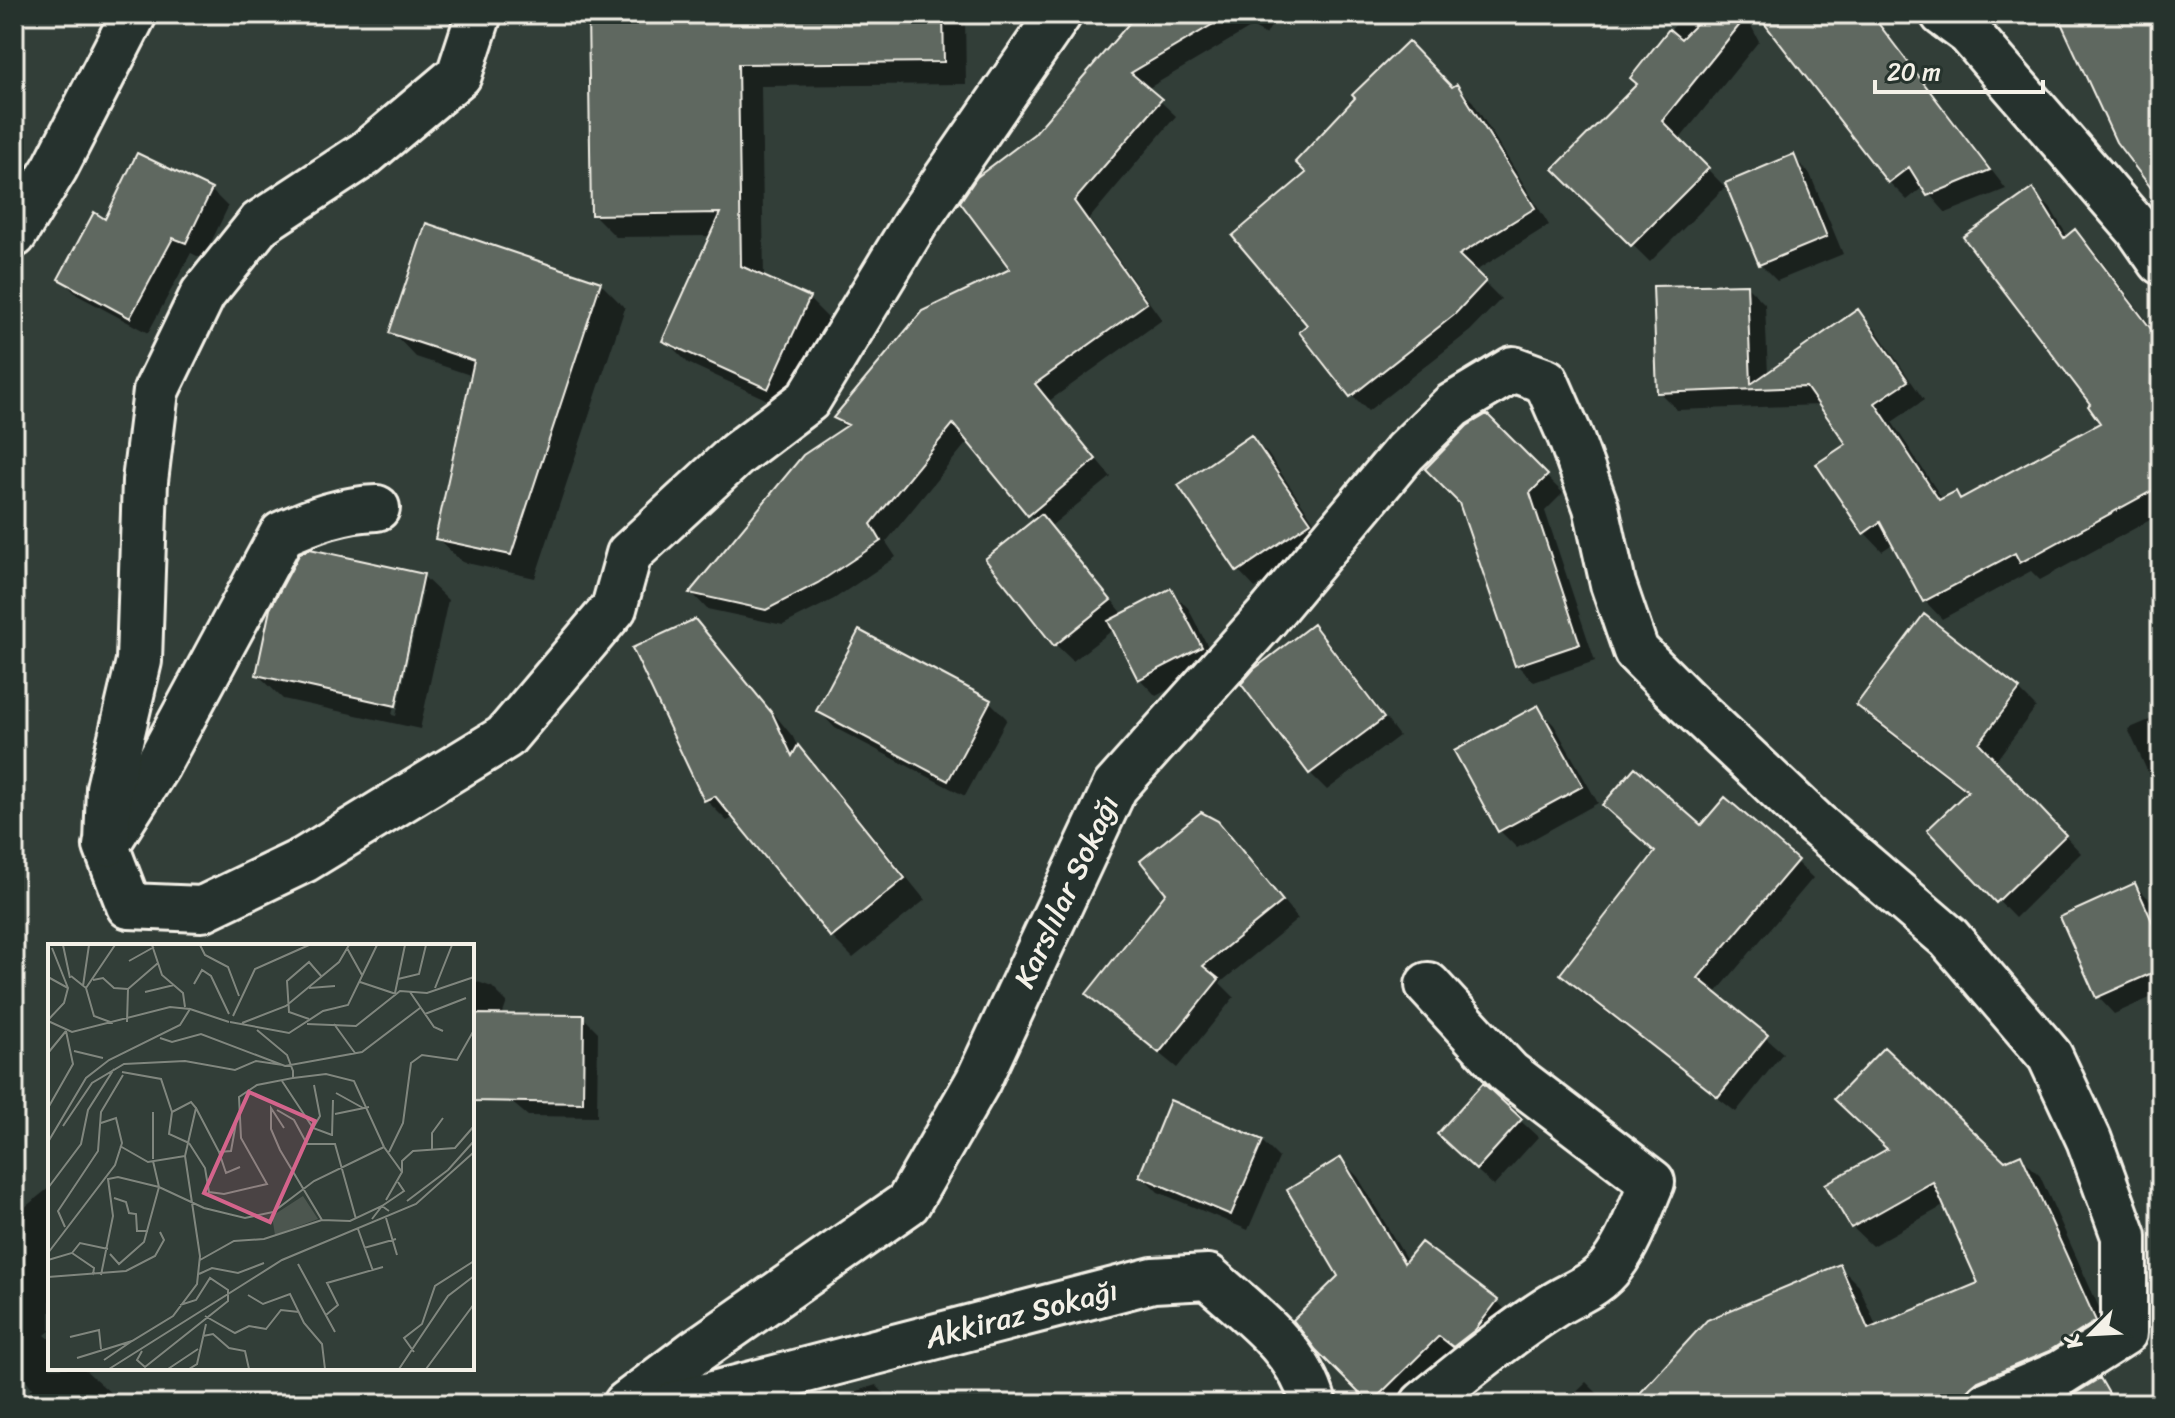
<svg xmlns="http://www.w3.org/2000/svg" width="2175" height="1418" viewBox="0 0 2175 1418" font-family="Sriracha,sans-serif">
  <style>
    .shadow { fill: #0007; fill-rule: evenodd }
    .building { fill: #5f6861; stroke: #f4f1e8; stroke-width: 2 }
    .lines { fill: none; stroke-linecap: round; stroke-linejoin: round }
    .minor-casing { stroke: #f4f1e8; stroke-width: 50 }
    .minor { stroke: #26332d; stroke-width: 44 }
    .labels { text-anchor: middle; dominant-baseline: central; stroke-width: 6; stroke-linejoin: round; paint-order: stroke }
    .street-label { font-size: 30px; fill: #f4f1e8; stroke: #26332d }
    .inset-road { fill: none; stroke: #80867e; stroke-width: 2 }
    .view { fill: #d4648c; fill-opacity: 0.15; stroke: #d4648c; stroke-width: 4 }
    .inset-edge { fill: none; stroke: #f4f1e8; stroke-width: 4 }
  </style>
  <rect width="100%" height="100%" fill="#323e38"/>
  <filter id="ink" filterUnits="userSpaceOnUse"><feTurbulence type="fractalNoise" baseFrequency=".0125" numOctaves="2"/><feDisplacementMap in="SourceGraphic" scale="16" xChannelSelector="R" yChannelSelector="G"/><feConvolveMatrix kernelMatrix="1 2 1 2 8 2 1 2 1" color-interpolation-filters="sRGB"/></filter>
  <g filter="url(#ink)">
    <path class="shadow" d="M715,14H965L966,84L761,86L764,278L809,299L832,322L791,411L688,363L665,340L712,236L616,237L593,214Z
      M1128,14H1278L1266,35L1252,27L1147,89L1176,116L1089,219L1162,320L1049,401L1111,477L1051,526L1124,615L1171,591L1188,608L1217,664L1156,696L1140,679L1114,629L1073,661L1056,645L988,559L1036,521L969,440L886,542L896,557L834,599L783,625L707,609L692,593L846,429L836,418L1013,270L1036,136L1133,22Z
      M1655,14H1745L1759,41L1679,140L1725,187L1650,262L1556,169L1639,85L1632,78L1679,20Z
      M1759,14H1871L2006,189L1946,213L1923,187L1907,200L1889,182Z
      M1457,86L1473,102L1549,225L1474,272L1501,299L1470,331L1368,411L1352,395L1310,325L1452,89Z
      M14,141L20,146L14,154Z
      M1793,157L1810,174L1843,254L1777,281L1760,264Z
      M211,190L228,207L203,259L191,253L148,333L77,295L61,278L106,221Z
      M2033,191L2051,209L2068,237L2075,232L2093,250L2161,339V514L2040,580L2031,571L1942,619L1924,600L1894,543L1882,551L1864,532L1848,444L1821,405L1677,410L1659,392L1747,286L1765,304L1768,375L1858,312L1876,330L1924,400L1892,422L1943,500L1955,494L1962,500L2103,424L2093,404Z
      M600,283L625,308L535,578L462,562L437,538L473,376L416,357L392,332Z
      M1486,417L1563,493L1545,511L1595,661L1534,682L1517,665Z
      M1251,438L1268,454L1326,539L1255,588L1239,571L1181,486Z
      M423,576L448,600L420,729L283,699L258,675ZM419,591H423L396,716L392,715Z
      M1924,617L2019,690L2036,707L1995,762L2081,853L2015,918L1930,831L1968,793L1875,722L1858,705Z
      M695,621L716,643L793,737L798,748L819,769L925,900L853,958L832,937L735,817L727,821L706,800Z
      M1313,627L1330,644L1399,736L1327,790L1310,773Z
      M990,702L1007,719L965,796L835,728L819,711Z
      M1537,708L1554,725L1598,803L1517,848L1500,831Z
      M2161,715V801L2128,729Z
      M1217,823L1234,840L1298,919L1220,983L1234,997L1177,1068L1106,1010L1089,994L1169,893Z
      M1701,828L1796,862L1813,878L1715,994L1783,1053L1736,1112L1579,991L1562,974Z
      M2135,885L2152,902L2161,923V993L2114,1014L2098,997Z
      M472,980L492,987L507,1002L502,1016L583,1017L598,1032L597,1117L528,1116L472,1069Z
      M1483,1086L1538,1137L1494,1186L1456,1151Z
      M1262,1141L1279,1158L1248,1230L1158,1192L1141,1175Z
      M2020,1156L2040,1176L2114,1341L1976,1404H1633L1840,1267L1859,1286L1877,1328L1981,1284L1945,1205L1872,1246L1852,1227L1827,1184L2005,1164Z
      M1341,1160L1358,1177L1408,1262L1497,1301L1513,1318L1403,1404H1373L1318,1349L1340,1276Z
      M50,1187V1331L45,1335L50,1339V1368H83L123,1404H28L23,1399L32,1388L14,1364V1216Z
      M2099,1381L2121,1404H2057Z
      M1586,1382L1608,1404H1563Z
      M876,1385L894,1404H818Z"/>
    <path class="building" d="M588,14H943L944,62L738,64L741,266L810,297L768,389L662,341L720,213L591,215Z
      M1137,14H1230L1131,73L1162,99L1074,201L1147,303L1035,384L1096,459L1028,516L953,424L871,524L881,541L818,583L766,610L689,593L803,455L848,425L833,418L922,311L1010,269L960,202L977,177L1034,134Z
      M1706,14H1734L1742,22L1662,121L1709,168L1631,246L1553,169L1637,84L1630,78L1669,29L1681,39Z
      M1757,14H1871L1990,170L1927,196L1909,167L1888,183Z
      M2057,14H2161V201L2116,142Z
      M1408,41L1452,87L1457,84L1535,208L1459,255L1486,281L1454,315L1350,397L1299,332L1307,325L1232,236L1306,173L1295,162L1355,98L1352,95Z
      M137,153L212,189L186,243L173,238L130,318L58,279L94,212L105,219Z
      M1794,154L1827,237L1759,265L1725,183Z
      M2033,188L2064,238L2075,229L2161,342V486L2020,563L2015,553L1923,602L1880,522L1863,534L1816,464L1846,444L1806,387L1657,393L1653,286L1747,284L1751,384L1858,309L1908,381L1875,403L1939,500L1956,491L1960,499L2100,423L2088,406L2090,404L1963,237Z
      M426,223L601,282L511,555L435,539L474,361L389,333Z
      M1487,414L1548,475L1530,493L1580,644L1515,666L1459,503L1425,469L1467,426Z
      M1251,435L1311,522L1237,572L1178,485Z
      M1041,514L1111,600L1054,646L985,559Z
      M310,549L424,574L396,706L256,675L270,609L300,553Z
      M1171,588L1202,647L1138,680L1108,621Z
      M1924,614L2020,689L1979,743L2066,835L1996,903L1927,830L1968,791L1856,705Z
      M695,619L772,713L792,756L798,745L905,878L831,938L715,796L704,801L632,648Z
      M1313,624L1384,718L1309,774L1241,684L1254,669Z
      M859,630L991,700L948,781L816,711Z
      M1538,705L1583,786L1498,832L1454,751Z
      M1635,767L1701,825L1725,797L1798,860L1698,978L1768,1035L1718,1097L1560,974L1655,852L1602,805Z
      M1201,812L1218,821L1283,901L1203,966L1219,979L1159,1053L1086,994L1166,893L1140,861Z
      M2135,883L2161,941V969L2096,998L2060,917Z
      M472,1014L584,1015L583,1103L472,1101Z
      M1884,1047L2005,1161L2021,1154L2096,1321L2049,1351L1978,1381L1968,1390L1964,1404H1630L1707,1320L1840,1264L1868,1329L1978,1283L1933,1182L1851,1228L1825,1184L1887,1149L1834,1099Z
      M1483,1083L1522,1119L1476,1170L1437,1134Z
      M1170,1100L1263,1140L1231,1215L1139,1176Z
      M1341,1157L1404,1263L1421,1242L1498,1300L1475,1330L1453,1347L1439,1336L1370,1404L1316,1350L1293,1320L1338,1276L1287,1190Z
      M2100,1378L2115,1404H2052L2074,1394Z"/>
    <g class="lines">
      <g class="minor-casing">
        <g id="minor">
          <path d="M1943,14L1969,33L2138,229L2161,262"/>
          <path d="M14,235L55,168L134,14"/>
          <path d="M377,508C342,509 313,520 282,534L158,764L106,846L129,906L202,909L304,860L505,737L614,608L629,554L737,454L808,400L916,222L1059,14"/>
          <path d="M107,844L109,788L139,661L145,481L156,391L203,294L260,223L365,154L459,75L479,14"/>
          <path id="s1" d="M626,1404L695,1352L908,1203L978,1081L1115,787L1268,616L1405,452L1452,406L1513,369L1546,381L1570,436L1596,507L1613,584L1636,651L1687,702L1816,824L1949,938L2050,1056L2089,1140L2124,1236V1333L2061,1373L1988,1404"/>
          <path id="s2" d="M675,1404L1153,1280L1208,1277C1249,1314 1299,1348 1314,1404"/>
          <path d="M1423,1404C1465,1370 1506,1336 1551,1307C1572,1293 1596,1287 1612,1265C1630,1241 1640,1210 1652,1182L1509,1073L1428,985"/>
        </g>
      </g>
      <use href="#minor" class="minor"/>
    </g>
  </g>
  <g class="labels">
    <g class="street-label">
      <text stroke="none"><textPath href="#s1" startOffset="696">Karslılar Sokağı</textPath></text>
      <text stroke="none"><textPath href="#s2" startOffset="358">Akkiraz Sokağı</textPath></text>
    </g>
  </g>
  <g transform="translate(48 944)">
    <rect width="426" height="426" fill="#323e38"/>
    <path d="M255,252L270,275L227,291L224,272Z" fill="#4c564f"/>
    <path class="inset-road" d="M15,1L22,34M104,1L114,31L135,49L137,63M152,1L157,11L180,23L191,52M4,4L20,44M299,4L314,31M81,17L106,3M23,32L38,44L46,72L65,79M0,33L20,44L16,59L0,76M350,35L371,30L378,1M45,36L55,34L66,44L80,45L110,19M312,38L348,50M146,40L154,26L163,32L181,70M35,42L41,1M38,44L67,1M261,44L287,42M387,44L404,1M97,48L126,41M362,48L386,83L395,87M347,49L357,1M377,70L418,54M185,72L207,25L261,1M261,75L241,68L239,37L261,18L274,33M0,77L24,88L122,63L142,65M79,78L80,45M182,78L241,89L275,67L300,61L329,1M194,79L238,62L291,18L301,1M259,80L308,82L352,47L379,49L426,33M286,80L307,109M112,94L124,98L153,90L237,122L314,108L372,64M26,107L55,114M0,109L18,87M74,128L113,135L124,168L121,190L141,199M245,134L278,130L306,137L336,203L354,228L338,256M234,137L265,184L284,191M288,149L315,164M0,164L25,120L18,87M148,164L171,208L183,207L188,179M229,166L246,176L259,200H287L308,275M287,170L321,163M15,182L44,139L76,120L137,117L187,126L208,117L235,121M236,184L223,164V185L232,206L274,276L302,277L334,262L356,247L350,238M265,184L272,172L266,141M284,192L285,156M0,198L38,134L61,116L132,81L142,65L181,78M141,199L157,224L161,248L176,250L219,240L193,194L191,153L209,141L245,134V127L239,111L209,86M72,202L100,218L137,212M384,205V189L395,174M171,208L178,229L192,223M341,208L355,179L363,119L374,111L409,116L426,86M105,215V168M354,228V217L365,207L407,204L426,182M0,244L33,200L40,166L66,125M66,254L78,258L81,269L88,270L89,287H100M359,257L400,226L426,197M338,274L349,311M324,275L334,262L341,267M17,283L10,267L50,207L53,168L75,131M310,285L325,327M316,304L348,295M0,309L67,221L74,199L68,174L53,179M24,309L46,324L45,331M62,310L71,320L96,298L111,243L105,217M0,316L24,309L32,299L60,305M152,316L186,297L216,295L274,276M250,320L287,388M151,330L164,324L190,329L216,319M53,331L65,272L60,235L70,233L111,243L156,264L197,274L225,268L266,237L336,203M0,333L78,327L107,312L116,296L112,288M200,351L215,360L242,350L256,379L274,400L277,425M278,371L290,361L279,339L335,323M157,372L187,389L201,382L218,385L233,366L251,368M155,392L165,390L181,404L197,407L201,425M22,393L51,386L53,405M426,393V421M94,407L89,416L97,423L180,357V346L162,334L148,356L132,361M366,408L356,394L374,380L387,342L426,317M29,414L84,397L125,372L149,340L152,312L137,212L148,164L143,158L124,168M56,416L84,397M61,425L234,316L368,260L426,208M120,425L150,405M141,425L149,420L158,380M351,425L400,352L426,332M378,425L426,360"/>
    <path class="view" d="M201,148L267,177L222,278L156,249Z"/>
    <rect width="426" height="426" class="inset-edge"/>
  </g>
  <rect width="2175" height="1418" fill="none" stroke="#26332d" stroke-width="48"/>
  <rect x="24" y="24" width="2127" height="1370" fill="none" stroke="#f4f1e8" stroke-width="3" filter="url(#ink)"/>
  <g transform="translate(2091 1334) rotate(246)" stroke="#26332d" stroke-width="6" paint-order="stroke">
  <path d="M0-6L14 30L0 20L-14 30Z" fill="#f4f1e8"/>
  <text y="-12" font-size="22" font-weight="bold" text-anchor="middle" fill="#f4f1e8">K</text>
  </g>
  <path d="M1875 80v12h168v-12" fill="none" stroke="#f4f1e8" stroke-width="4"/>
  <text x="1887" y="80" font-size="24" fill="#f4f1e8" stroke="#26332d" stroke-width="6" paint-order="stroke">20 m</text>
</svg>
